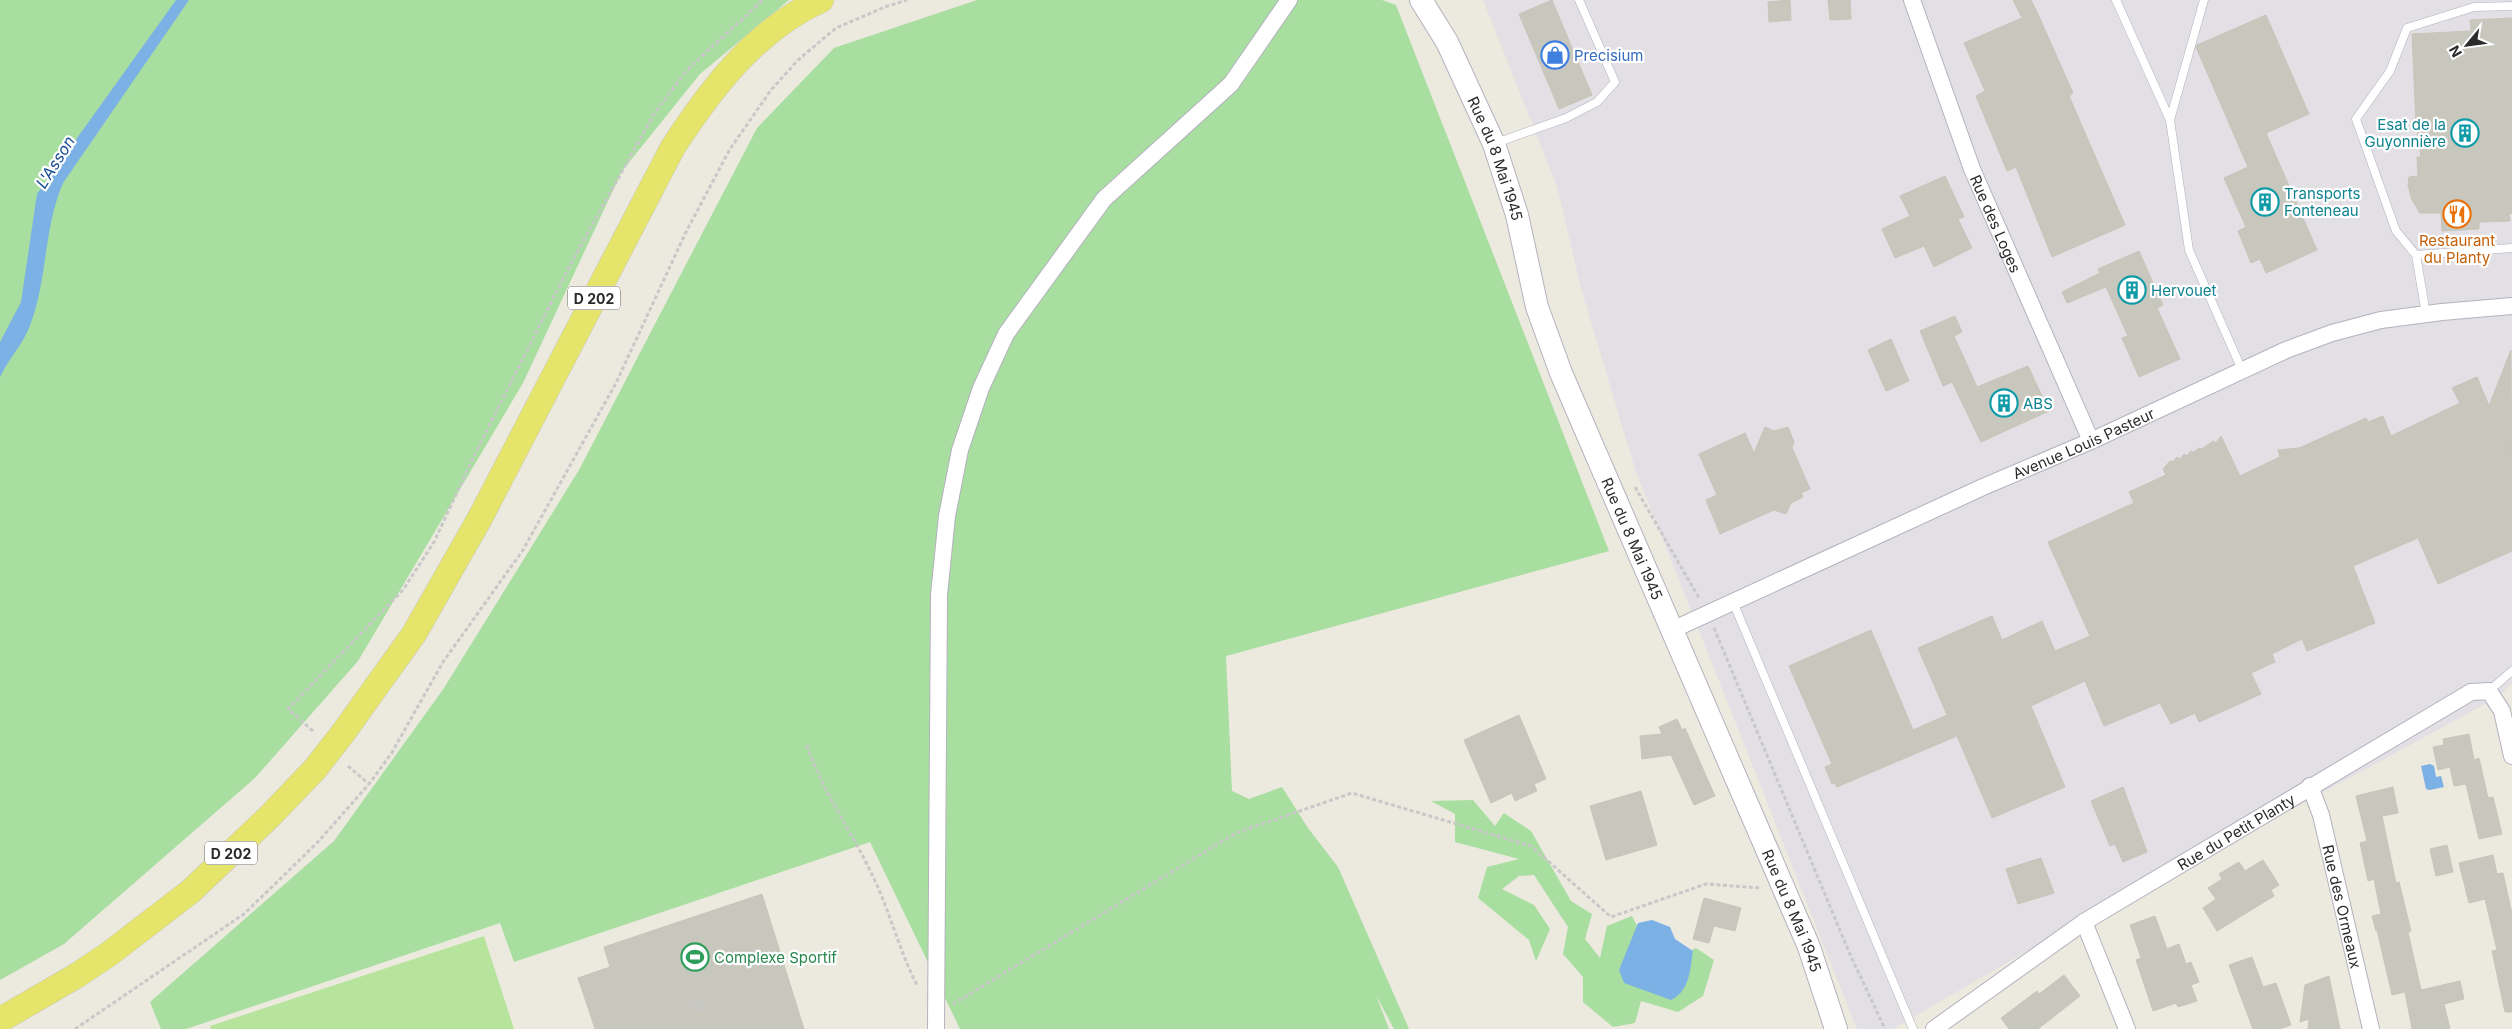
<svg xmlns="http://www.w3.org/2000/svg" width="2512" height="1029" viewBox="0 0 2512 1029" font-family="Inter,sans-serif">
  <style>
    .industrial { fill: #e2dfe5 }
    .green { fill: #a8dea0 }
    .pitch { fill: #b6e49d }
    .water { fill: #7bb1e5 }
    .building { fill: #c8c7bd; stroke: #c7c5b9 }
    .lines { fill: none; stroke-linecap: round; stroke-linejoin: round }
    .service-casing { stroke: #b3b2be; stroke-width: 9 }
    .minor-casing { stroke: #b3b2be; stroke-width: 18 }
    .secondary-casing { stroke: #b3b2be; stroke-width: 24 }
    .primary-casing { stroke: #c8c8c8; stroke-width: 26 }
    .path { stroke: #c8c8c8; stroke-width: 3; stroke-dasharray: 4 2.5; stroke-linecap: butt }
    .service { stroke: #fff; stroke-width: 8 }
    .minor { stroke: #fff; stroke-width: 16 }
    .secondary { stroke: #fff; stroke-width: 22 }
    .primary { stroke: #e5e46b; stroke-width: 25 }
    .labels { text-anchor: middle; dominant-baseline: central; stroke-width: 4.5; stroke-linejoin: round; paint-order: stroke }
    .shield { fill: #fff; stroke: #6b6b6b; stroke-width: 1 }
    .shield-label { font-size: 14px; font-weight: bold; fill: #2b2b2b }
    .shop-label { font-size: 15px; fill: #366cbe; stroke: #fff; text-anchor: start }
    .culture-label { font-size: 15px; fill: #0d838f; stroke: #fff; text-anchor: start }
    .street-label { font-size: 15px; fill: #2b2b2b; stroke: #fff }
    .food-label { font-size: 15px; fill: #c56008; stroke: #fff }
    .leisure-label { font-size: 15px; fill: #27864d; stroke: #fff; text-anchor: start }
    .water-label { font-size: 16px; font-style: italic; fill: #194e92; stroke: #fff }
  </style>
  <rect width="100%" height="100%" fill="#ece9df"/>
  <path class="industrial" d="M1483,0H2512V683L2498,697L2311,799L2085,917L1893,1029H1857L1635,469L1581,288L1557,186Z"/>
  <path class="green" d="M0,0H789L700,74L622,171L523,383L358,661L255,778L64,944L0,980Z
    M977,0H1382L1396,5L1609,551L1226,656L1232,791L1249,799L1282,787L1308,828L1338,867L1409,1029H1394L1376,995L1389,1029H960L870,842L514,962L500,923L186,1029H161L150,1002L334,841L444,688L579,470L757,128L834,48Z
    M1473,800L1495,826L1504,813L1531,831L1571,901L1592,914L1585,939L1600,958L1607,926L1632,916L1644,940L1678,958L1696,948L1714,960L1703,996L1678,1012L1641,1001L1635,1023L1613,1027L1583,1002V977L1563,954L1568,927L1534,875L1519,876L1502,889L1534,905L1550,929L1536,961L1529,940L1478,898L1487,867L1519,859L1455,842V814L1431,801Z"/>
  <path class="pitch" d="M484,936L514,1029H211L210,1026Z"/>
  <path class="water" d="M176,0H189L63,183C43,229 48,281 29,328C22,345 8,360 0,377V342L21,302L37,194Z
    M2430,764L2434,766L2436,777L2441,776L2444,787L2430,790L2426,789L2421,766Z
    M1652,920L1670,927L1675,939L1693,951C1690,969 1690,991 1671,1000L1624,983L1619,970L1638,923Z"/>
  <path class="building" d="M1552,0L1592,95L1559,109L1519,14Z
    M1790,0L1791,20L1769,22L1768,2Z
    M1828,0H1850L1851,19L1830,20Z
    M2013,0H2031L2037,12L2073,93L2069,96L2125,225L2052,257L2016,167L2007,171L1976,96L1985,91L1964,43L2022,18Z
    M2266,15L2309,114L2266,133L2317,250L2266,273L2260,259L2251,263L2238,231L2246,227L2224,178L2248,167L2196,47L2197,45Z
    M2512,18V213L2509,214L2510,221L2479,222V229L2442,231L2441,213H2420L2412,200L2408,185L2409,177L2418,176L2417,157H2421L2416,123L2412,34L2471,31L2470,20Z
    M1945,176L1964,217L1958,219L1972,248L1934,267L1924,246L1895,258L1882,229L1910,216L1900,196Z
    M2139,251L2163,305L2157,308L2180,359L2139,377L2122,338L2128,336L2106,287L2067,303L2062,292L2100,273L2098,269Z
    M1955,316L1962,332L1954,336L1977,387L2028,366L2049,411L1981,442L1952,382L1943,386L1920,331Z
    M1891,339L1909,381L1886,391L1868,350Z
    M2511,350L2512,551L2438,584L2418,538L2353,566L2375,623L2307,651L2302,639L2272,654L2275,662L2251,673L2261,694L2199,722L2195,713L2171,724L2160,703L2104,726L2085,681L2031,706L2065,787L1992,818L1957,736L1837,787L1835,783L1832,784L1825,767L1832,764L1789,666L1871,630L1913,730L1947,715L1918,648L1992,616L2002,640L2042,621L2055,651L2090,636L2048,542L2134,503L2129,492L2166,475L2163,469L2170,461L2173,462L2177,457L2180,459L2184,454L2187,456L2191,451L2194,452L2199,448L2202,449L2213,441L2216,443L2221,436L2240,476L2280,457L2278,450L2299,448L2366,418L2368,422L2383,416L2391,436L2460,403L2452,388L2477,377L2489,406Z
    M1765,427L1774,431L1788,427L1794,442L1792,448L1810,489L1801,493L1803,497L1791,503L1786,514L1774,510L1720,534L1706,500L1717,495L1699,454L1745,433L1754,453Z
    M1519,715L1546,779L1534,784L1537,791L1515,801L1512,793L1491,803L1464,740Z
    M1677,719L1682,730L1685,728L1715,796L1694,805L1671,755L1642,759L1640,736L1662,734L1659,727Z
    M2469,734L2474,760L2479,758L2488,798L2493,797L2502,834L2479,839L2466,784L2454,786L2450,767L2438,770L2433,747L2444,745L2443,739Z
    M2123,787L2147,852L2123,862L2115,844L2110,846L2091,801Z
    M2393,787L2398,813L2382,816L2396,883L2399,882L2411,931L2408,932L2421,990L2460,981L2464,999L2444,1004L2450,1029H2412L2405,992L2392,995L2377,930L2376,931L2372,916L2381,914L2374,879L2368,881L2360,843L2367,841L2356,796Z
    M1641,791L1657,845L1606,860L1590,806Z
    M2447,845L2453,872L2436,876L2430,849Z
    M2493,855L2497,874L2503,873L2512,914V1012H2505L2492,951L2497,950L2485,899L2469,903L2459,863Z
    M2041,858L2054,893L2018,904L2006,869Z
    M2263,860L2279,885L2271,890L2274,896L2217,931L2203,908L2216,899L2208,888L2222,879L2219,874L2239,862L2245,871Z
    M762,894L804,1029H595L578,978L610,967L604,947Z
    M1704,898L1741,908L1735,931L1714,926L1709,943L1693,939Z
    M2155,916L2167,949L2179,944L2186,964L2191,962L2199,982L2191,985L2197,1001L2178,1007L2176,1003L2153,1011L2136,960L2141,958L2130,925Z
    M2252,957L2263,987L2276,983L2291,1025L2280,1029H2253L2229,965Z
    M2064,975L2080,996L2038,1029H2009L2001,1018L2037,991L2039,994Z
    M2329,976L2340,1029H2308L2309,1019L2300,1022L2305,985Z"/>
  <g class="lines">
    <g class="service-casing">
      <path id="service" d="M2116,0L2170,120L2189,250L2242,370
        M2170,120L2204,0
        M1496,143L1566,118L1597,102L1615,82L1579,0
        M2416,255L2512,248
        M2426,314L2416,255L2396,231L2356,119L2390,71L2407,28L2474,7L2512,6
        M1733,602L1913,1029
        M2489,691L2512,671"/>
    </g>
    <g class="minor-casing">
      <g id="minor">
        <path id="s1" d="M1912,0L1972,169L2091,441"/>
        <path id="s2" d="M1672,630L1983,487L2091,441L2286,350L2332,333L2381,320L2442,312L2512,306"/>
        <path id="s3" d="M2310,786L2321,815L2371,1029"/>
        <path d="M2084,922L2127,1029"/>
        <path d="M936,1029L939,595L947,516L960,450L981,388L1006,334L1104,199L1231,84L1289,0"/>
        <path id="s4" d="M1934,1029L2084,922L2471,692L2489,691L2502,711L2512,756"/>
      </g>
    </g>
    <g class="secondary-casing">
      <g id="secondary">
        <path id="s5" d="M1421,0L1447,42L1494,144L1517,215L1537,307L1561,373L1809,947L1836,1029"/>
      </g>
    </g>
    <g class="primary-casing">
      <path id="primary" d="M0,1020L76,976L109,954L191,891L269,817L315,769L343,733L414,634L480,518L673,147C711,89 755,30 821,0"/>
    </g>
    <path class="path" d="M1635,487L1699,598
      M1714,628L1849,952L1885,1029
      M313,731L288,709L403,590L434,542L473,458L570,265L654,114L687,70L763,0
      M807,745C823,794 854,834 875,881C891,915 900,953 918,987
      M348,766L369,784
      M701,1003L691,1006L693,1011L703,1007
      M953,1004L1236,833L1352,793L1531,846L1611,917L1706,884L1761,888
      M75,1029L244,914L317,843L369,784L391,754L443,662L523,550L616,383L686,232L730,149L771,90L798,60L836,28L885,7L907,0"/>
    <use href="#service" class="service"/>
    <use href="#minor" class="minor"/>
    <use href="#secondary" class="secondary"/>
    <use href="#primary" class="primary"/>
  </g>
  <defs>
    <g id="shop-ring" transform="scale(1.4375)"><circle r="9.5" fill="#fff" stroke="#3f7fe0" stroke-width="1.5"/><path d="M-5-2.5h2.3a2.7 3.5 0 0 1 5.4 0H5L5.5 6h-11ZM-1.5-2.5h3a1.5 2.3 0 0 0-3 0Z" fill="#3f7fe0"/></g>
    <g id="building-ring" transform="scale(1.4375)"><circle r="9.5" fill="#fff" stroke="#0f9aa8" stroke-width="1.5"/><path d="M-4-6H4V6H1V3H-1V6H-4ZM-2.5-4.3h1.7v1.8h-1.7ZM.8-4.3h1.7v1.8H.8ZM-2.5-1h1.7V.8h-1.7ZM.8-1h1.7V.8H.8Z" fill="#0f9aa8"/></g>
    <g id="restaurant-ring" transform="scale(1.4375)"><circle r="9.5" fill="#fff" stroke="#e8710a" stroke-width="1.5"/><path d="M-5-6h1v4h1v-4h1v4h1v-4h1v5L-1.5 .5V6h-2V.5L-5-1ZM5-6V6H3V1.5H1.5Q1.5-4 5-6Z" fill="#e8710a"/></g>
    <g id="stadium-ring" transform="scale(1.4375)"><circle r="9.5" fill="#fff" stroke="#2e9e5b" stroke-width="1.5"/><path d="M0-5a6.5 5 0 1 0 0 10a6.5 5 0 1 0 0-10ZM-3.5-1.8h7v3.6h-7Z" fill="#2e9e5b"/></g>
  </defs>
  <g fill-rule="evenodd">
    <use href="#shop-ring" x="1555" y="55"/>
    <use href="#building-ring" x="2465" y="133"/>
    <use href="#building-ring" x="2265" y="202"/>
    <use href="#restaurant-ring" x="2457" y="214"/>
    <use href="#building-ring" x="2132" y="290"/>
    <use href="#building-ring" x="2004" y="403"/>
    <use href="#stadium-ring" x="695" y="957"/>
  </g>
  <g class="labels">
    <g class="shield">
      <rect x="568" y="286.5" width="52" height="23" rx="4"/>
      <rect x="205" y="841.5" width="52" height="23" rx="4"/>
    </g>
    <g class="shield-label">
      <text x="594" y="298">D 202</text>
      <text x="231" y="853">D 202</text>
    </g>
    <g class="shop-label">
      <text x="1574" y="55">Precisium</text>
    </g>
    <g class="culture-label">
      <text x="2446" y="124" text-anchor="end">Esat de la<tspan x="2446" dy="17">Guyonnière</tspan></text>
      <text x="2284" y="193">Transports<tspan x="2284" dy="17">Fonteneau</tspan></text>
      <text x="2151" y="290">Hervouet</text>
      <text x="2023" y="403">ABS</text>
    </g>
    <g class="street-label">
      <text stroke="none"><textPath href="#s5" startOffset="176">Rue du 8 Mai 1945</textPath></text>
      <text stroke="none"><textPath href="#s1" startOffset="239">Rue des Loges</textPath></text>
      <text stroke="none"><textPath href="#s2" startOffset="452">Avenue Louis Pasteur</textPath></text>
      <text stroke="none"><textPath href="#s5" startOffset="581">Rue du 8 Mai 1945</textPath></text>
      <text stroke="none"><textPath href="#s4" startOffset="361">Rue du Petit Planty</textPath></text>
      <text stroke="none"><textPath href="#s3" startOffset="125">Rue des Ormeaux</textPath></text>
      <text stroke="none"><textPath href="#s5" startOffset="986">Rue du 8 Mai 1945</textPath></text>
    </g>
    <g class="food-label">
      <text x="2457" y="240">Restaurant<tspan x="2457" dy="17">du Planty</tspan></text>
    </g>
    <g class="leisure-label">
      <text x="714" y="957">Complexe Sportif</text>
    </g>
    <g class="water-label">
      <text transform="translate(55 162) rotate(-58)">L'Asson</text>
    </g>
  </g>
  <g transform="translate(2467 45) rotate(241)" stroke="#ffffff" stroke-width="4" paint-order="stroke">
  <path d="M0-4L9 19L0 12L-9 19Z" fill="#2b2b2b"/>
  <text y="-8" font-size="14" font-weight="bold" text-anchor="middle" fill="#2b2b2b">N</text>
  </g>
</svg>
